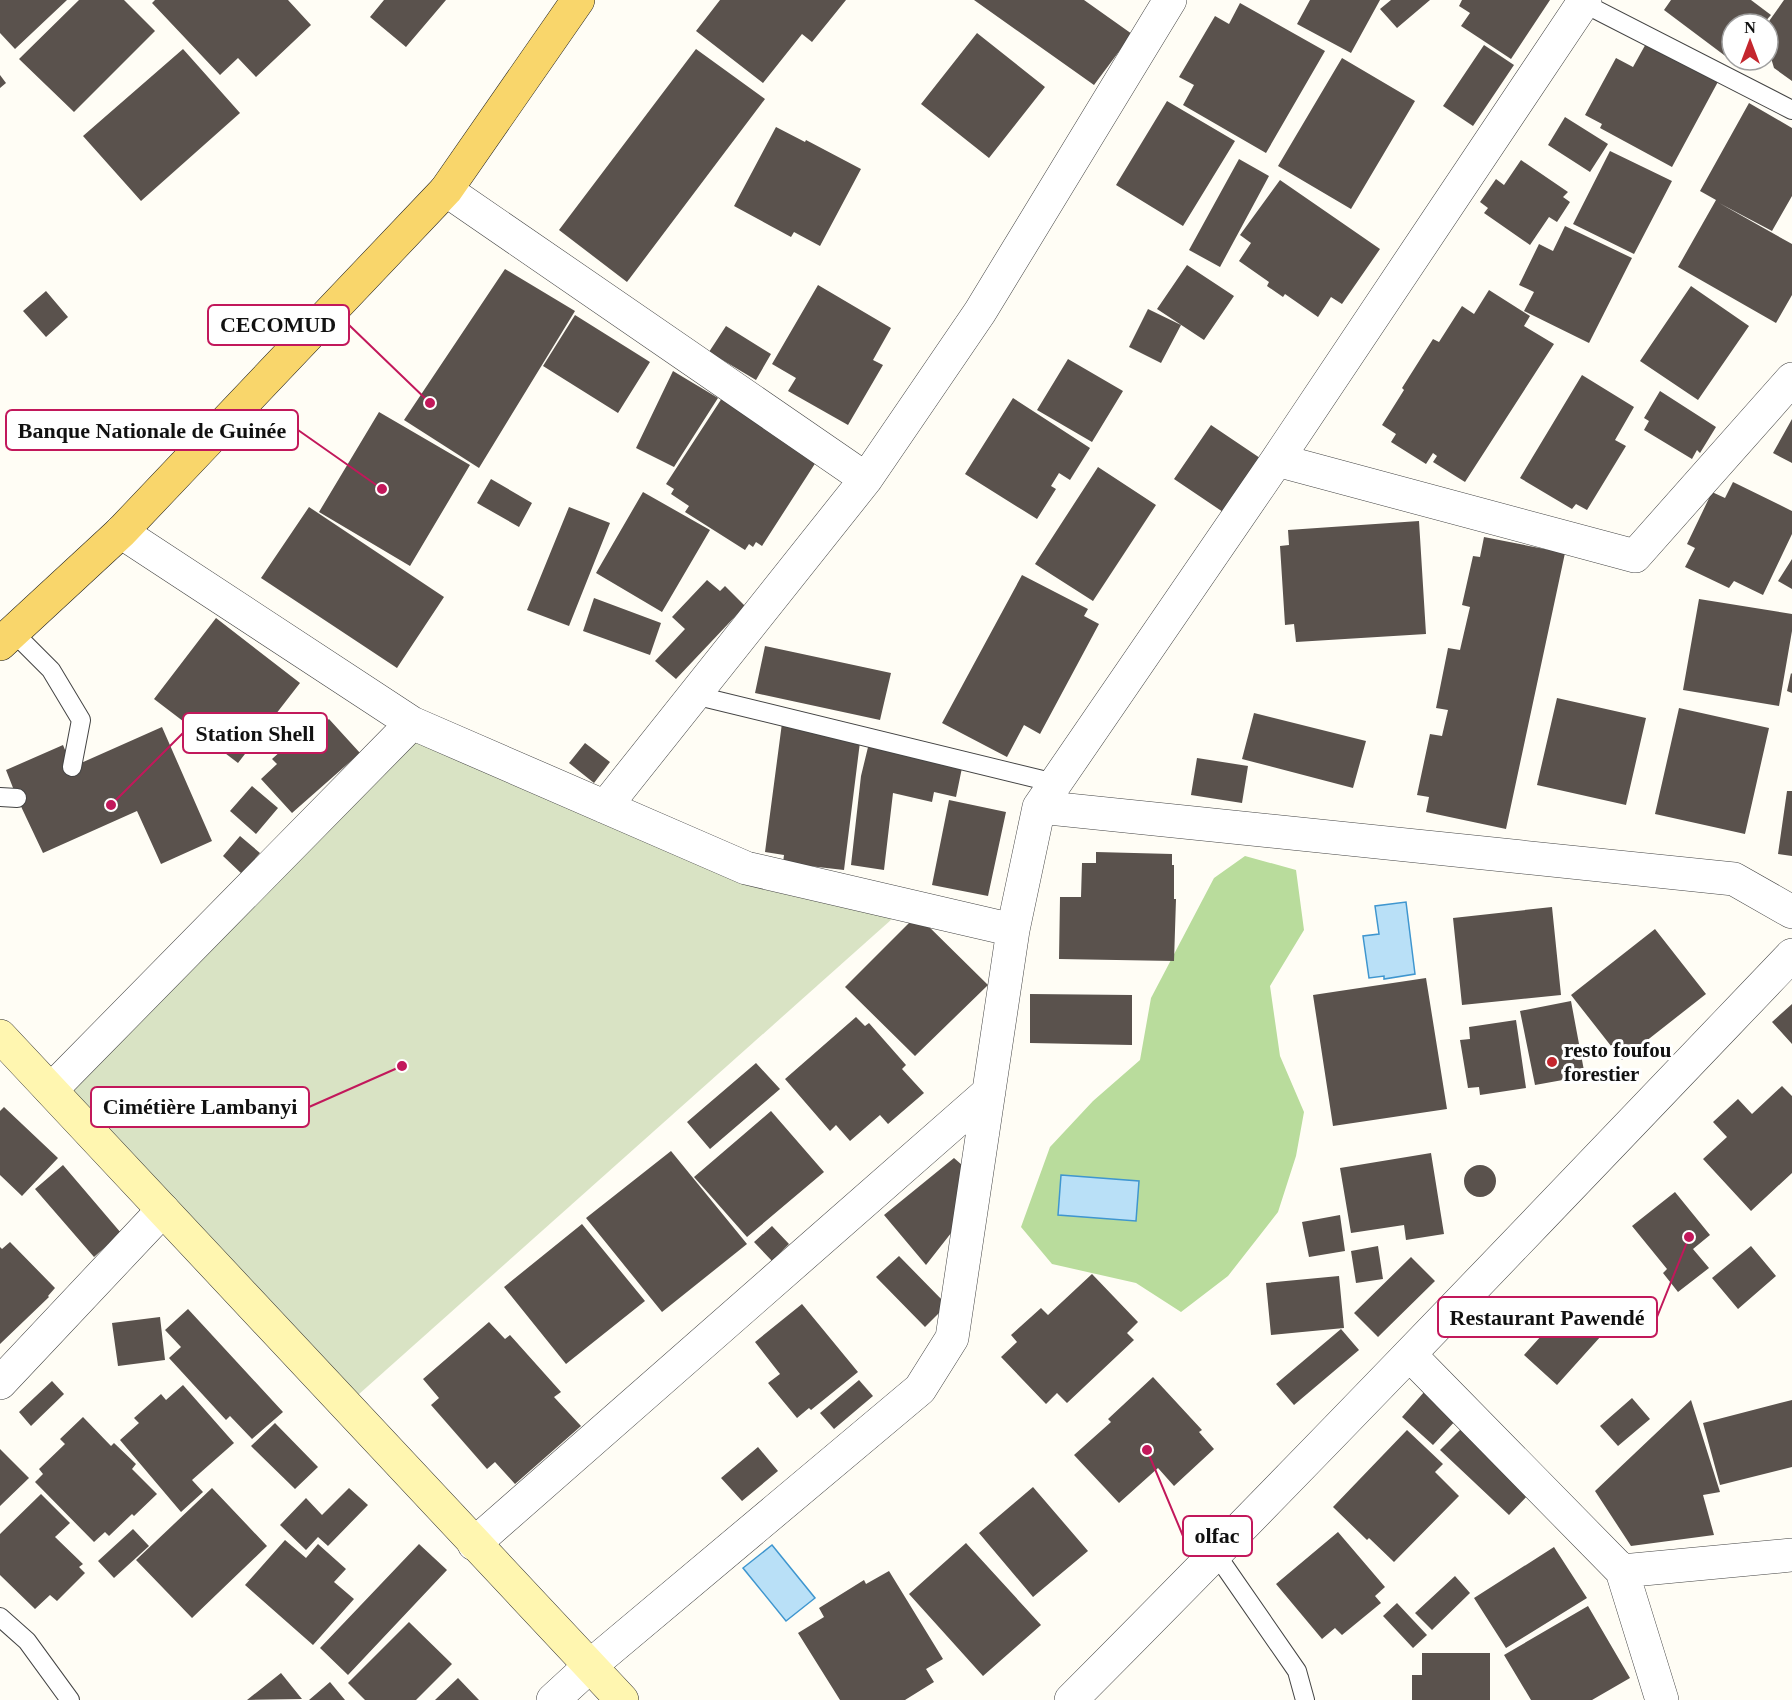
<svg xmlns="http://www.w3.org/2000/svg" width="1792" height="1700" viewBox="0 0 1792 1700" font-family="'Times New Roman',serif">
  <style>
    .forest { fill: #b9dc9c }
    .cemetery { fill: #d9e3c4 }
    .water { fill: #b9e0f7; stroke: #3f96cf; stroke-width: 1.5 }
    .building { fill: #5a524d }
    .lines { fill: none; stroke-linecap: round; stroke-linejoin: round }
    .lane-casing { stroke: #444; stroke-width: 20 }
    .street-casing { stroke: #444; stroke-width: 34 }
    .secondary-casing { stroke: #333; stroke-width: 34 }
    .primary-casing { stroke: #222; stroke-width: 34 }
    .lane { stroke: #fff; stroke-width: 18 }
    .street { stroke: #fff; stroke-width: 33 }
    .secondary { stroke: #fff6b0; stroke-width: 33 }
    .primary { stroke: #f9d66b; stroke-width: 33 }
    .poi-dot { fill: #c4262e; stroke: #fff; stroke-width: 2 }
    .labels { text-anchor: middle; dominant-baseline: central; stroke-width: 6; stroke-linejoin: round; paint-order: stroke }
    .poi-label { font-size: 21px; font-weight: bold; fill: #111; stroke: #fff; text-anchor: start }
    .leader { fill: none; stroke: #c2185b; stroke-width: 2 }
    .callout-dot { fill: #c2185b; stroke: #fff; stroke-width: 2 }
    .callout { fill: #fff; stroke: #c2185b; stroke-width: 2 }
    .callout-label { font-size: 22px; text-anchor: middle; font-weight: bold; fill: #111 }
  </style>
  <rect width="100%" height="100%" fill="#fffdf5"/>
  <path class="forest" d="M1245,856L1296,870L1304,930L1270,986L1280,1056L1304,1112L1296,1156L1278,1212L1228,1276L1181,1312L1136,1283L1052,1264L1021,1227L1050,1147L1093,1101L1140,1060L1151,998L1214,878Z"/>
  <path class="cemetery" d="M412,723L901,911L349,1403L52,1090Z"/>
  <path class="water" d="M1406,902L1415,974L1384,979V976L1369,978L1363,936L1379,934L1375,906Z
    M1061,1175L1139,1181L1136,1221L1058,1215Z
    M772,1545L815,1598L786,1621L743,1568Z"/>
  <path class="building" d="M0,0H67L15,49L0,33Z
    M79,0H124L155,31L74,112L19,59Z
    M155,0H288L311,25L256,77L238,58L220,75L152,3Z
    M384,0H446L406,47L370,17Z
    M720,0H846L812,42L802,34L763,83L696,31Z
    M974,0H1084L1132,34L1094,85Z
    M1310,0H1380L1351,53L1297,24Z
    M1391,0H1430L1397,28L1380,9Z
    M1462,0H1550L1511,59L1461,26L1470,13L1459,6Z
    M1671,0H1751L1771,15L1763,24H1732V61L1664,10Z
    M1784,0H1792V81L1774,68L1768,48V24H1767Z
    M1240,3L1325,51L1266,153L1183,105L1194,85L1179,77L1215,16L1229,24Z
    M977,33L1045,87L989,158L921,104Z
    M1648,40L1720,78L1672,167L1600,128L1602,124L1585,115L1616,58L1633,67Z
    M1484,45L1514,65L1473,126L1443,106Z
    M183,49L240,113L141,201L83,136Z
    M696,49L765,99L627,282L559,230Z
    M1342,58L1415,101L1351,209L1278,166Z
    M0,75L6,83L0,88Z
    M1167,101L1235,141L1183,226L1116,185Z
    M1749,103L1792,128V196L1772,231L1719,203L1792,244V295L1776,323L1678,267L1716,200L1700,191Z
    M1565,117L1608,144L1590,172L1548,145Z
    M776,127L805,142L806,140L861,169L820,246L794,232L791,237L734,206Z
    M1610,151L1672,181L1634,254L1573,224Z
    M1239,159L1269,176L1220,267L1189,250Z
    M1521,160L1568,192L1563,197L1570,202L1557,222L1549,217L1530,245L1484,213L1488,208L1480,202L1496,179L1504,185Z
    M1280,180L1380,249L1342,304L1331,297L1318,317L1285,294L1283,297L1267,286L1269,282L1239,261L1251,243L1240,235Z
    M1565,226L1632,258L1589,343L1524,311L1534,292L1519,285L1539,244L1553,251Z
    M1187,265L1234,296L1204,340L1157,309Z
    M505,269L575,311L479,468L404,420Z
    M818,285L891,328L873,360L883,365L848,425L788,391L796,378L772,364Z
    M1691,286L1749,326L1698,400L1640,361Z
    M1489,290L1530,316L1524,326L1554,344L1465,482L1433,462L1437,456L1433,453L1426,464L1391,442L1396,434L1382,425L1404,390L1402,388L1433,339L1439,342L1462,306L1474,314Z
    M46,291L68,317L46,337L23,311Z
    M1148,309L1181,325L1161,363L1129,347Z
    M575,315L650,362L618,413L543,366Z
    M726,326L771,354L756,380L709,352Z
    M1068,359L1123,391L1092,442L1037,410Z
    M673,371L718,398L674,467L636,448Z
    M1582,375L1634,407L1615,440L1626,446L1587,510L1576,504L1572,509L1520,478Z
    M1660,391L1716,427L1700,453L1697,450L1692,459L1644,430L1649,421L1644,418Z
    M722,398L818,459L762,546L756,542L753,547L749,544L745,550L685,512L689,506L671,494L674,489L666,484Z
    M1013,398L1090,448L1070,480L1059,473L1051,486L1056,489L1037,519L965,474Z
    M379,412L470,465L410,566L319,512Z
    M1792,419V463L1773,453Z
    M1211,425L1260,458L1223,512L1174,479Z
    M1098,467L1156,505L1093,601L1035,564Z
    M491,479L532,503L519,527L477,503Z
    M1733,482L1792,511V534L1763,595L1734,581L1729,588L1685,567L1695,548L1687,544L1712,492L1725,498Z
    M643,492L710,530L662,612L596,573Z
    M309,507L444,597L397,668L261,578Z
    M569,507L610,523L569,626L527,610Z
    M1419,521L1426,634L1296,642L1294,624L1285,625L1280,546L1289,545L1288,530Z
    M1484,537L1565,553L1506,829L1426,812L1429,797L1417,795L1430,734L1442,736L1448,710L1436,708L1448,648L1460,650L1470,607L1462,605L1473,556L1480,557Z
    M1792,559V589L1778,581Z
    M1022,575L1088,609L1084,616L1099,624L1040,734L1024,725L1007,757L942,723Z
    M707,580L720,591L725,586L745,606L676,679L655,661L685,629L672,617Z
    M594,598L661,623L650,655L583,631Z
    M1699,599L1792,614V631L1779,706L1683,690Z
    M216,618L300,683L238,763L154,699Z
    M765,646L891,673L880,720L755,693Z
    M1791,673L1792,674V693L1787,691Z
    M1557,698L1646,718L1626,805L1537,785Z
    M1679,708L1769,728L1745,834L1655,814Z
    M1254,713L1366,741L1353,788L1242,759Z
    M320,716L325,722L329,719L360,753L292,813L261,779L277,764L272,759Z
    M782,723L860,742L844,870L783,863L784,855L765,852Z
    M162,727L212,841L161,864L137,811L43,853L17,798L6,770L63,745L72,767Z
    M585,743L610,762L594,783L569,763Z
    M869,743L963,763L956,797L934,792L932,802L893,793L884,870L851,865L861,776Z
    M1197,758L1248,766L1242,803L1191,795Z
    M252,786L278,808L256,834L230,811Z
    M1787,791H1792V856L1778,854Z
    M949,800L1006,812L988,896L932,885Z
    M240,836L260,853L242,874L223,856Z
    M1096,852L1172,854V865H1174V899H1176L1174,961L1059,959L1060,897H1081L1082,863H1096Z
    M1552,907L1561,995L1462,1005L1453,918Z
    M917,915L988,985L915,1056L845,987Z
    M1655,929L1706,994L1622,1060L1571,995Z
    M1426,978L1447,1109L1333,1126L1313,995Z
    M1030,994L1132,995V1045L1030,1043Z
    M1571,1001L1585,1076L1535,1085L1520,1011Z
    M1792,1004V1044L1772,1022Z
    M856,1017L865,1026L869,1023L906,1065L902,1069L924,1093L888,1124L880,1115L850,1141L836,1125L830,1131L785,1079Z
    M1516,1020L1526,1088L1480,1095L1479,1087L1468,1088L1460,1040L1470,1039L1469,1027Z
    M756,1063L780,1089L710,1149L687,1122Z
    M1782,1086L1792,1096V1173L1751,1211L1703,1159L1727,1137L1713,1122L1738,1099L1752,1114Z
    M4,1107L58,1158L22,1196L0,1175V1111Z
    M771,1111L824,1172L747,1237L694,1177Z
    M671,1151L747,1244L662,1312L586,1218Z
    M1431,1153L1444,1234L1406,1240L1404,1225L1351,1233L1340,1168Z
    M954,1158L962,1165L966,1214L926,1265L884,1215Z
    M63,1165L121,1233L94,1257L35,1189Z
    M1464 1181a16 16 0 1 1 32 0a16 16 0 1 1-32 0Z
    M1675,1192L1710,1235L1693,1249L1709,1268L1678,1292L1663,1273L1667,1269L1632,1226Z
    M1340,1215L1345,1251L1309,1257L1302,1222Z
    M582,1224L645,1301L566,1364L504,1287Z
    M772,1226L789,1244L772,1261L754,1242Z
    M10,1242L55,1288L48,1296L49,1297L0,1344V1247L2,1249Z
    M1378,1246L1383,1279L1356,1283L1351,1251Z
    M1751,1246L1776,1276L1738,1309L1712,1278Z
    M899,1256L947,1305L925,1327L876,1277Z
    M1411,1257L1435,1281L1378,1337L1354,1313Z
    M1092,1274L1138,1322L1127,1333L1134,1340L1067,1403L1057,1393L1046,1404L1001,1357L1017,1342L1011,1335L1041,1308L1048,1315Z
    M1339,1276L1344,1328L1271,1335L1266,1283Z
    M1577,1296L1610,1326L1557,1385L1524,1355Z
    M802,1304L858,1372L811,1410L809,1408L797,1418L768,1383L780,1374L755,1342Z
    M188,1309L283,1412L252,1439L230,1416L226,1420L169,1358L181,1347L165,1330Z
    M160,1317L165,1360L118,1366L112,1323Z
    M489,1322L505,1339L510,1335L561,1392L554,1397L581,1426L515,1484L495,1462L487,1469L431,1405L439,1398L423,1379Z
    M1341,1329L1359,1350L1294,1405L1276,1384Z
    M1153,1377L1202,1430L1199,1432L1214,1449L1174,1486L1158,1468L1119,1503L1074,1455L1111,1422L1108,1419Z
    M859,1380L873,1396L834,1429L820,1413Z
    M52,1381L64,1394L31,1426L19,1412Z
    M183,1385L234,1443L192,1480L203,1492L181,1512L120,1440L139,1423L134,1418L161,1394L166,1400Z
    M1425,1391L1457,1419L1433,1445L1402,1417Z
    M1632,1398L1650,1419L1618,1446L1600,1426Z
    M1691,1400L1720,1492L1703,1495L1714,1535L1631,1546L1595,1491Z
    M1792,1400V1467L1720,1485L1703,1423Z
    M83,1417L111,1446L114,1443L136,1464L132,1469L157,1494L134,1516L132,1514L109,1536L105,1532L94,1542L35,1482L43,1474L39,1469L65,1444L60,1439Z
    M275,1423L318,1467L295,1489L251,1446Z
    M1464,1426L1532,1491L1509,1515L1440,1450Z
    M1407,1430L1443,1464L1435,1472L1459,1496L1394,1562L1369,1538L1367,1540L1333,1507Z
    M758,1447L778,1471L742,1501L721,1478Z
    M0,1449L29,1478L0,1506Z
    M1033,1487L1088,1551L1033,1597L979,1533Z
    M212,1488L267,1546L192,1618L136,1560Z
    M349,1488L368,1505L328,1546L318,1537L306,1550L280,1525L306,1498L322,1515Z
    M41,1494L70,1523L55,1537L83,1564L79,1567L85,1573L57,1601L50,1595L35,1609L0,1575V1534Z
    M133,1529L149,1546L114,1578L98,1561Z
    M1338,1532L1385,1587L1375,1596L1381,1603L1342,1635L1335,1628L1322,1639L1276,1584Z
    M285,1540L306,1558L318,1544L346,1569L334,1582L354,1599L313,1645L245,1585Z
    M966,1543L1041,1625L983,1676L909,1594Z
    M419,1544L447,1570L348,1675L320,1648Z
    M1554,1547L1587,1598L1506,1648L1474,1598Z
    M889,1571L943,1659L926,1669L934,1682L905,1700H840L798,1633L824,1617L819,1608L864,1580L866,1584Z
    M1455,1576L1470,1593L1432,1630L1415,1613Z
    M1397,1603L1427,1635L1413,1648L1383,1616Z
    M1588,1606L1630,1678L1592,1700H1531L1504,1655Z
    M409,1622L452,1664L416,1700H365L348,1683Z
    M1422,1653H1490V1700H1412V1675H1422Z
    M281,1673L302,1699L247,1700Z
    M458,1678L479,1700H435Z
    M330,1682L345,1700H309Z"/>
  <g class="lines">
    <g class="lane-casing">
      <path id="lane" d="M1583,3L1792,110
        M13,632L51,670L81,720L72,767
        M694,695L1055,783
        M0,797L17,798
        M1216,1554L1297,1671L1305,1700
        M0,1617L27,1641L70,1700"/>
    </g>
    <g class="street-casing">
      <path id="street" d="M446,190L866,479
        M1277,460L1635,556L1792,379
        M121,532L412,723L746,868L1013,930
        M605,807L866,479L980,312L1170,0
        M1039,807L1734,879L1792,912
        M51,1090L412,723
        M1410,1355L1622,1571L1662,1700
        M0,1383L163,1210
        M474,1544L989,1092
        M1622,1571L1792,1555
        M553,1700L590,1666L920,1389L952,1338L1013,930L1039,807L1277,460L1585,0
        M1071,1700C1315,1455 1553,1205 1792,955"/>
    </g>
    <g class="secondary-casing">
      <path id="secondary" d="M0,1036L622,1700"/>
    </g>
    <g class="primary-casing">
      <path id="primary" d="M0,644L121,532L446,190L578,0"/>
    </g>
    <use href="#lane" class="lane"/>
    <use href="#street" class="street"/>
    <use href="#secondary" class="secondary"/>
    <use href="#primary" class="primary"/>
  </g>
  <circle class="poi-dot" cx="1552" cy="1062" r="6"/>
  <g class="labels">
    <g class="poi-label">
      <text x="1564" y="1050">resto foufou<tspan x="1564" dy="24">forestier</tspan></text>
    </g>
  </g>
  <path class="leader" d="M430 403L349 325M382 489L298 430M111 805L183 733M402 1066L309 1107M1689 1237L1657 1317M1147 1450L1183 1536"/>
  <g class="callout-dot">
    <circle cx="430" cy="403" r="6"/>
    <circle cx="382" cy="489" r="6"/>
    <circle cx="111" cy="805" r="6"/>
    <circle cx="402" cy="1066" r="6"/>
    <circle cx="1689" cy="1237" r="6"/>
    <circle cx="1147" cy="1450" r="6"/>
  </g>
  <g class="callout">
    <rect x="208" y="305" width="141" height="40" rx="6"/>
    <rect x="6" y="410" width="292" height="40" rx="6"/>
    <rect x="183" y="713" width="144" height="40" rx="6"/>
    <rect x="91" y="1087" width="218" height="40" rx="6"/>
    <rect x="1438" y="1297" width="219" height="40" rx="6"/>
    <rect x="1183" y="1516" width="69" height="40" rx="6"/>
  </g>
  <g class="callout-label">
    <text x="278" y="332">CECOMUD</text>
    <text x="152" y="438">Banque Nationale de Guinée</text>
    <text x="255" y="741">Station Shell</text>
    <text x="200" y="1114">Cimétière Lambanyi</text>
    <text x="1547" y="1325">Restaurant Pawendé</text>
    <text x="1217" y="1543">olfac</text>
  </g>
  <g transform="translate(1750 42)"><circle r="28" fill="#ffffff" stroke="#a0a0a0" stroke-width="1.5"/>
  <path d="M0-4.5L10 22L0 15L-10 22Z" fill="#c4262e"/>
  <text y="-9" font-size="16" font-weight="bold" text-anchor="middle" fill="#111111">N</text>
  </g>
</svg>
